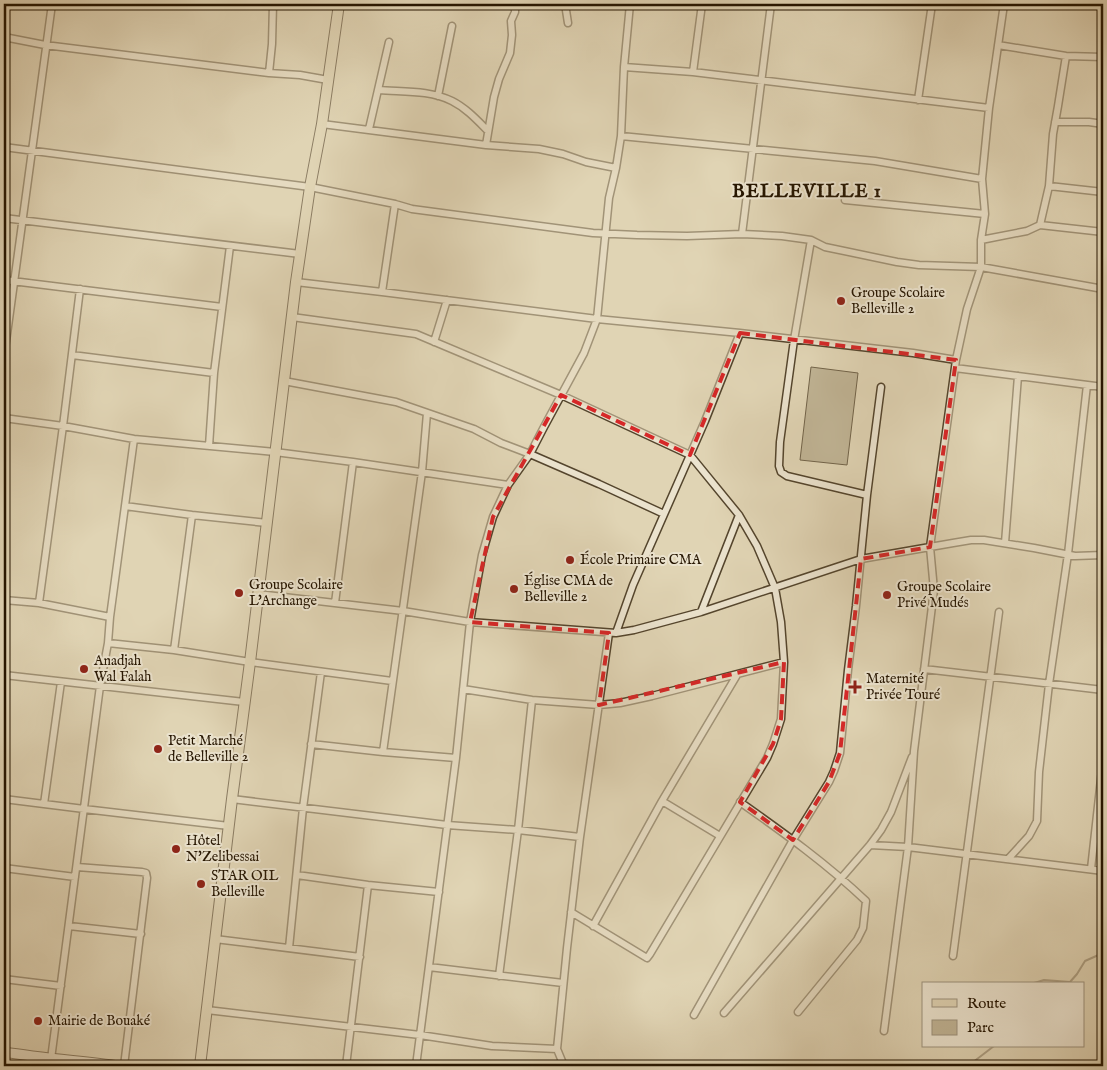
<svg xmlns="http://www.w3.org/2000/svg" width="1107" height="1070" viewBox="0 0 1107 1070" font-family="'IM FELL English',serif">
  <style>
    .green { fill: #c0b495; stroke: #72644a }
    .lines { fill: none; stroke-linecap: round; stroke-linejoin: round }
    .stream { stroke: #6f6147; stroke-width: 2 }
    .street-casing { stroke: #54452d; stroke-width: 9 }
    .secondary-casing { stroke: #251500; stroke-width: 11 }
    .primary-casing { stroke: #251500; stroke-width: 12 }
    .street { stroke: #ebe3ce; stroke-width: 6 }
    .secondary { stroke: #ebe3ce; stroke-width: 9 }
    .primary { stroke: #e0d4b4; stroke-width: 10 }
    .marked { fill: none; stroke: #d62828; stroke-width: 4; stroke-dasharray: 10 6; stroke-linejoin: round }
    .poi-dot { fill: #8f2418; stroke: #ebe3ce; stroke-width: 2 }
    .labels { text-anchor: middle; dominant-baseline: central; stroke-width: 4; stroke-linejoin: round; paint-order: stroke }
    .poi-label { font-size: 14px; fill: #251500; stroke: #ebe3ce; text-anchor: start }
    .district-label { font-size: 19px; font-weight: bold; letter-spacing: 1px; fill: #251500; stroke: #ebe3ce }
  </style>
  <rect width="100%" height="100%" fill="#e0d4b4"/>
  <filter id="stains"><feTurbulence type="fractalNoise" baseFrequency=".004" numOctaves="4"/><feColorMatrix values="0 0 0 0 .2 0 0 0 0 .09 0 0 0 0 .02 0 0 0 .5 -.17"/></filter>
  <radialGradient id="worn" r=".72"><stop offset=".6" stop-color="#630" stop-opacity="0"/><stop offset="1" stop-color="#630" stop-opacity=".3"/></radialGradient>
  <path class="green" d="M811,367L858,373L847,465L800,460Z"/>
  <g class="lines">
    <path class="stream" d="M1031,984L1044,980L1070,982L1077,974L1085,961L1103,953
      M968,1066L994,1046"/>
    <g class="street-casing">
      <path id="street" d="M565,4L568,23
        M4,37L45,45L269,73L300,75L328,80
        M998,45L1066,56L1103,57
        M624,67L693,72L989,108
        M693,72L702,4
        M269,73L272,44L273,4
        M379,90C403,92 430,90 452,101C466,108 477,120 488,131
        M438,96L452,26
        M918,100L932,4
        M1055,122H1089L1103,124
        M322,124L486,145L539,149L563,154L586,162L616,168
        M369,129L389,42
        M621,136L875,161L982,179
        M486,145L494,97L499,79L510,53L512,35L511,21L515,12V4
        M4,147L310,187L395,204L412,209L593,233L637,235L687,236L742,234L782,236L811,240L825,247L897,262L919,265L981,267L1103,289
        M1049,186L1103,192
        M845,200L985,214
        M4,218L300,254
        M1040,225L1103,232
        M742,234L771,4
        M811,240L794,340L780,442L779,466L781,472L787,476L867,495
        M981,240L1027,231L1040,225L1049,186L1053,134L1058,106L1066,56
        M4,280L222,307
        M296,282L382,292L597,319L740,333L913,353L956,360
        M382,292L395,204
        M292,317L416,334L561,395L690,455L739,515L757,546L775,588L781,622L784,662L781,719L773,744L767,758L650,954L647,958L571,912
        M434,342L447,300
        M72,355L214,373
        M4,356L52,4
        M955,368L1103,387
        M284,381L396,402L474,429L501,443L530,454L599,484L664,514
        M4,418L63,426L134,439L275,452L353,462L508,485
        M209,446L214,373L230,246
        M125,506L192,515L267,523
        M1005,543L1018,376
        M258,594L403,611L470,622L616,633L634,630L701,612L861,559L953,543L971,540H984L1034,548L1075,556L1103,555
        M4,600L39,603L110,617
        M39,603L63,426L80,289
        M335,603L353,462
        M701,612L739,515
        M616,633L633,585L705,421L740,333
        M108,643L174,650L250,662L392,681
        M174,650L192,515
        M924,669L1103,690
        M4,675L244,702
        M463,689L532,700L599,705L620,703L652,696L784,662
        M311,744L383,752L456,758
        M383,752L422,472L427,413
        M4,799L84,809L229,826
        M232,799L447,825L518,830L580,837
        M662,801L720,836
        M740,802C784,833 827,864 866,901L863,928L857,940L798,1012
        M44,804L61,682
        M870,845L908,847L1103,871
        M1009,858L1029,836L1037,821L1039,772L1049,684L1068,554L1087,385
        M77,867L142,872L146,873L147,878L124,1066
        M4,868L75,877
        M1091,869L1103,761
        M297,875L368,885L439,892
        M69,926L141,934
        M593,926L662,801L737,675
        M215,939L360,957
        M289,948L303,808L321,672
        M953,956L999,612
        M429,967L563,983
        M499,976L518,830L532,700
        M4,979L61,986
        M207,1010L420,1035L492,1046L557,1049
        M724,1013L870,845L881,830L891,812L912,757
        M694,1015L793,840L829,782L834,771L840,753L848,670L856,606L867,495L881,387
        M884,1031L908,847L914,751L934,590L930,547L956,360L967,309L981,267V240L985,214L982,179L989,108L1004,4
        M51,1059L100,686L108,643L110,617L134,439
        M346,1066L368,885
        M416,1066L456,758L470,622L482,555L493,517L508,485L530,454L544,427L584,353L597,319L609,198L616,168L621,136L624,67L630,4
        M564,1066L557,1049L567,948L580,837L609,633"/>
    </g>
    <g class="secondary-casing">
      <path id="secondary" d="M4,1052C42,1058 81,1061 119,1066"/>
    </g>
    <g class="primary-casing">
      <path id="primary" d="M200,1066L232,799L250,662L296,282L310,187L322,124L339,4"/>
    </g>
    <use href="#street" class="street"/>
    <use href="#secondary" class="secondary"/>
    <use href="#primary" class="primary"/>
  </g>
  <path d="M0 0H1107V1070H0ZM740,333L956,360L930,547L861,559L840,753L829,782L793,840L740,802L773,744L781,719L784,662L599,705L609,633L470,622L493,517L561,395L690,455Z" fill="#e0d4b4" fill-opacity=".55" fill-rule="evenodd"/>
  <path class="marked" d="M740,333L956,360L930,547L861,559L840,753L829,782L793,840L740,802L773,744L781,719L784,662L599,705L609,633L470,622L493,517L561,395L690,455Z"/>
  <g class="poi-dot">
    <circle cx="841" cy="301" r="5"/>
    <circle cx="570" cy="560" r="5"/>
    <circle cx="514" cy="589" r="5"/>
    <circle cx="239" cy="593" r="5"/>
    <circle cx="887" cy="595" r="5"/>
    <circle cx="84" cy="669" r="5"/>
    <path d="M852.5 679.5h5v5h5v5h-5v5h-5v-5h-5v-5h5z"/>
    <circle cx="158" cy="749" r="5"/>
    <circle cx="176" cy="849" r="5"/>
    <circle cx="201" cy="884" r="5"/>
    <circle cx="38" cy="1021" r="5"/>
  </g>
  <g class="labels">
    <g class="poi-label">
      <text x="851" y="293">Groupe Scolaire<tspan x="851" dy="16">Belleville 2</tspan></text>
      <text x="580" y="560">École Primaire CMA</text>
      <text x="524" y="581">Église CMA de<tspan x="524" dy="16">Belleville 2</tspan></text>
      <text x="249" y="585">Groupe Scolaire<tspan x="249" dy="16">L'Archange</tspan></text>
      <text x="897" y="587">Groupe Scolaire<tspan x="897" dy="16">Privé Mudés</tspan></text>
      <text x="94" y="661">Anadjah<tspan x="94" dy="16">Wal Falah</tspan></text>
      <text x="866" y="679">Maternité<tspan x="866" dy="16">Privée Touré</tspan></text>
      <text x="168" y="741">Petit Marché<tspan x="168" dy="16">de Belleville 2</tspan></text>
      <text x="186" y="841">Hôtel<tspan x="186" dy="16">N'Zelibessai</tspan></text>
      <text x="211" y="876">STAR OIL<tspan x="211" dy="16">Belleville</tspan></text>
      <text x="48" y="1021">Mairie de Bouaké</text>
    </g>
    <g class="district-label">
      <text x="807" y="192">BELLEVILLE 1</text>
    </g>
  </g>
  <rect width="1107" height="1070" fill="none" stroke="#e0d4b4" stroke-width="20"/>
  <rect x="5" y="5" width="1097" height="1060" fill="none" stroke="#251500" stroke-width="2.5"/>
  <rect x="10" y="10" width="1087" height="1050" fill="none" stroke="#251500"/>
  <rect x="922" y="982" width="162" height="65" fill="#ebe3ce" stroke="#9c917c"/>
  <rect x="932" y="999" width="25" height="8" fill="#e0d4b4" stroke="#9c917c"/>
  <text x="967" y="1008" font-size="15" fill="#251500">Route</text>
  <rect x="932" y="1020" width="25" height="15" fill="#c0b495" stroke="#9c917c"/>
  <text x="967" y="1032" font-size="15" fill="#251500">Parc</text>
  <rect width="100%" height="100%" filter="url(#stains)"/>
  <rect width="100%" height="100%" fill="url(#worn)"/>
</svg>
